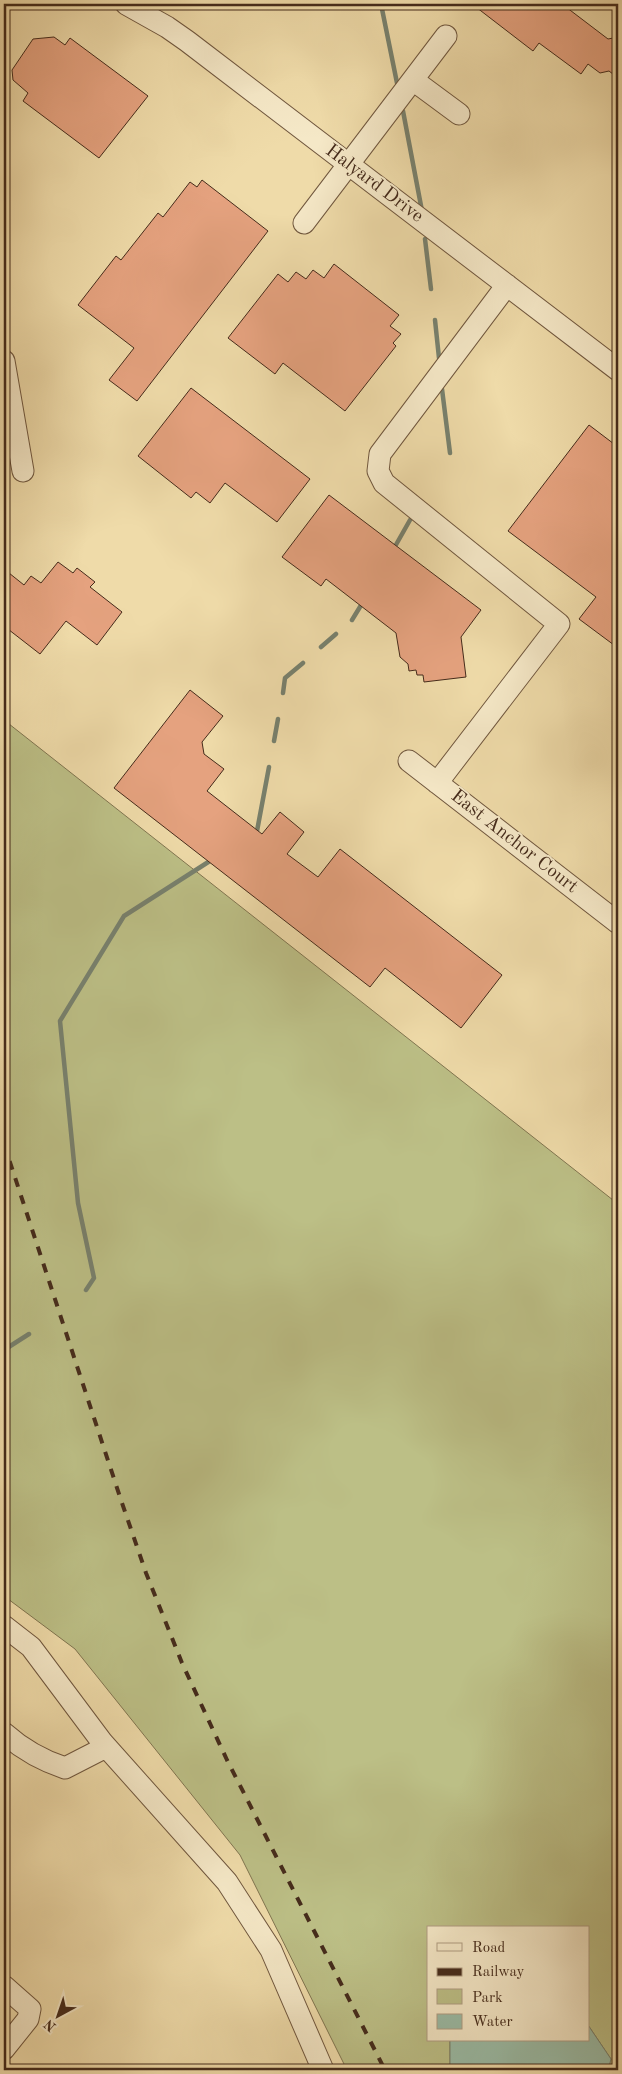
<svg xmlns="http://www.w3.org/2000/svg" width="622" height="2074" viewBox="0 0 622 2074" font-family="'Old Standard TT',serif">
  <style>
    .green { fill: #bcbf86; stroke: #807550 }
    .water { fill: #9abba5; stroke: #78816e }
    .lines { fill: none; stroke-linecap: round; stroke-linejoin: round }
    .stream { stroke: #78816e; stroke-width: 4.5 }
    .building { fill: #e5a27f; stroke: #452b1b }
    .minor-casing { stroke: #70573e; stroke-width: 23 }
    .minor { stroke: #f5e8c7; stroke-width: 21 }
    .rail { stroke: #452b1b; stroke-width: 4; stroke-dasharray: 9 9; stroke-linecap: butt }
    .labels { text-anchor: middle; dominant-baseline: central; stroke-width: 4; stroke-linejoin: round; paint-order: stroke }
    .street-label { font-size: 19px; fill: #452b1b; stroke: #f5e8c7 }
  </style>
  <rect width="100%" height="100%" fill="#efdba9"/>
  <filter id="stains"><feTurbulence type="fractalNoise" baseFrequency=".004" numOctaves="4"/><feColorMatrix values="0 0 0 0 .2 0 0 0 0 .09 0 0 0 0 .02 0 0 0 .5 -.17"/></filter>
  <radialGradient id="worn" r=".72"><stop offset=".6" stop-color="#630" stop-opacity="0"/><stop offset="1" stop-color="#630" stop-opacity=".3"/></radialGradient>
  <path class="green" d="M4,720L618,1204V2070H608L611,2059L588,2025V1928H428V2040H450V2070H347L240,1855L75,1649L4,1596Z"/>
  <path class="water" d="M588,2025L611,2059L608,2070H450V2040H588Z"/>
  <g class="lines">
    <path class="stream" d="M381,4L397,83
      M403,111L422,211
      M425,239L431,289
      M435,320L439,358
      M442,389L450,453
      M393,550L410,520
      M352,620L363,602
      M321,647L336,634
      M283,693L285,678L303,663
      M274,741L278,719
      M254,833L257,831L269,767
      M86,1290L94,1278L78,1203L60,1021L124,916L213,859
      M4,1350L29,1334"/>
  </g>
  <path class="building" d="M472,4H562L608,39L618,37V78L609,71L600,73L588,64L581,74L539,43L533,51Z
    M54,37L65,45L70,38L148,96L99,158L23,101L28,93L13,80L12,70L33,39Z
    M202,180L268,231L137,401L109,380L134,348L78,305L116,256L121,260L158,213L163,217L190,182L197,187Z
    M334,264L399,315L390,326L401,334L393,343L396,346L345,411L283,363L275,374L228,338L278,274L288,282L296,272L306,279L313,270L324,278Z
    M191,388L310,479L277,522L225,483L210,503L196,492L191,498L138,456Z
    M589,425L618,447V648L579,619L596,597L508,531Z
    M329,495L481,610L461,637L466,677L424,682L423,675H417L416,670L409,671L408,664L400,657L396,633L326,579L321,586L282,557Z
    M58,562L73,573L77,568L95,582L90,587L122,612L97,645L66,621L40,654L4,626V569L24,585L31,576L41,583Z
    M190,690L223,716L202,742L204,754L224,769L207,791L262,834L280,812L304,832L287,854L318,877L340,849L502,975L461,1028L385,968L370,987L114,788Z"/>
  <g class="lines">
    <g class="minor-casing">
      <path id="minor" d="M126,4L167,27L187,41L618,370
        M413,80L459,114
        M304,223L446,36
        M4,361L23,471
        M409,761L618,923
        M437,783L559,624L384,483L378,471L380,454L507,285
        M4,1626L31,1647L102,1742L227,1882L271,1950L323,2070
        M4,1733C23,1750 41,1760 65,1768L106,1747
        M4,1986L30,2009L28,2019L4,2049"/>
    </g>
    <use href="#minor" class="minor"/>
    <path class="rail" d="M4,1144L121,1500L146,1573L182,1663L227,1760L385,2070"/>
  </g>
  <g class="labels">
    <g class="street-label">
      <text transform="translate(374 184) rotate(37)">Halyard Drive</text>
      <text transform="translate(514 842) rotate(38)">East Anchor Court</text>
    </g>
  </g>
  <rect width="622" height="2074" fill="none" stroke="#efdba9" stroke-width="20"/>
  <rect x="5" y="5" width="612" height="2064" fill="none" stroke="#452b1b" stroke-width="2.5"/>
  <rect x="10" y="10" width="602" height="2054" fill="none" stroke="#452b1b"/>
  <rect x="427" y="1926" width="162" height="115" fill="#f5e8c7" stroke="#af9c82"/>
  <rect x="437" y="1943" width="25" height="8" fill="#f5e8c7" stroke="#af9c82"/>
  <text x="472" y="1952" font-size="15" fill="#452b1b">Road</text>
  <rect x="437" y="1968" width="25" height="8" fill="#452b1b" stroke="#af9c82"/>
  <text x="472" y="1976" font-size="15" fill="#452b1b">Railway</text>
  <rect x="437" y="1989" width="25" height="15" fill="#bcbf86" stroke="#af9c82"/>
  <text x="472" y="2002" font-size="15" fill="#452b1b">Park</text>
  <rect x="437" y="2014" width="25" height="15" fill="#9abba5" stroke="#af9c82"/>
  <text x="472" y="2026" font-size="15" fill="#452b1b">Water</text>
  <g transform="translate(58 2016) rotate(220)" stroke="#f5e8c7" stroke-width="4" paint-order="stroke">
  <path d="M0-4L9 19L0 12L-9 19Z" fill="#452b1b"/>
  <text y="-8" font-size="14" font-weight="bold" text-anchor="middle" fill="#452b1b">N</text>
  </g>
  <rect width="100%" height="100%" filter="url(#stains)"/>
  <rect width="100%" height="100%" fill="url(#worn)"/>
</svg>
